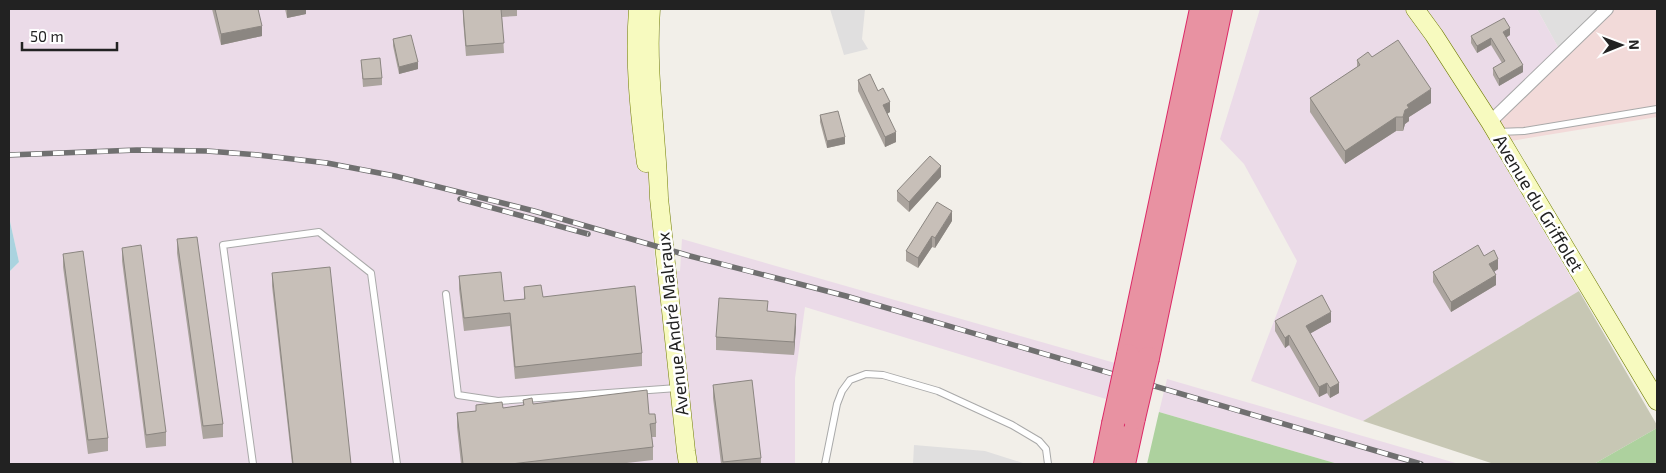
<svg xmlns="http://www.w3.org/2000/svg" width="1666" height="473" viewBox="0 0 1666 473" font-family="'Exo 2',sans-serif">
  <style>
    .residential { fill: #e0dfdf }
    .commercial { fill: #f2dad9 }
    .industrial { fill: #ebdbe8 }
    .construction { fill: #c7c7b4 }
    .forest { fill: #add19e }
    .water { fill: #aad3df }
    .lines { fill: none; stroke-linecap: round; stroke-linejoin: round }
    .lane-casing { stroke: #a9a9a9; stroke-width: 8 }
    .street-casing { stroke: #a9a9a9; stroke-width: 14 }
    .secondary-casing { stroke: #707d05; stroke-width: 19 }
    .highway-casing { stroke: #dc2a67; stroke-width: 24 }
    .lane { stroke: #fff; stroke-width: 6 }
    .street { stroke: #fff; stroke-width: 12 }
    .secondary { stroke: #f7fabf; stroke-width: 18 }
    .highway { stroke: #e892a2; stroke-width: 22 }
    .rail-casing { stroke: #707070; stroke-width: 5.5 }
    .rail { stroke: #fff; stroke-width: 4; stroke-dasharray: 11; stroke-linecap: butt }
    .highway-bridge-casing { stroke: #dc2a67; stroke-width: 24; stroke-linecap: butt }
    .highway-bridge { stroke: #e892a2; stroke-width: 22 }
    .wall { fill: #aba49e }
    .shaded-wall { fill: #8b8681 }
    .building { fill: #c7bfb8; stroke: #8b8681 }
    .labels { text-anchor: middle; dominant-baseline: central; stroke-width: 5; stroke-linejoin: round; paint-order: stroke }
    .street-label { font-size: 18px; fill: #222; stroke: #fff }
  </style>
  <rect width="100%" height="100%" fill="#f2efe9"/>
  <path class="residential" d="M830,9H865L862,39L868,49L844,55Z
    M1537,9H1599L1559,49Z
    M914,445L985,451L1026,464H913Z"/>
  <path class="commercial" d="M1599,9H1657V117L1492,144L1481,126Z"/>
  <path class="industrial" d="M9,9H660L653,57L671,238L653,232L656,273L680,271L682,239L1115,363L1106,399L805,307L795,378V464H9V272L19,262L9,217Z
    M1260,9H1537L1559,49L1481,126L1579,291L1363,421L1251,381L1297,261L1244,164L1220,139Z
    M1167,379L1459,464H1338L1159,412Z"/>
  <path class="construction" d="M1579,291L1657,425V428L1594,464H1494L1363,421Z"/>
  <path class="forest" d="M1159,412L1338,464H1147Z
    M1657,428V464H1594Z"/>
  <path class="water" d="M9,217L19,262L9,272Z"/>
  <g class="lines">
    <g class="lane-casing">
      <path id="lane" d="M1498,132L1524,131L1657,109
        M446,294L458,395L498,401L677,388
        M253,464L223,245L319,232L371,273L397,464
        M825,464L837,404L842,391L850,380L866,374L883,375L938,391L1012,425L1039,441L1046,449L1048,464"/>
    </g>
    <g class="street-casing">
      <path id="street" d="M1490,122L1607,9"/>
    </g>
    <g class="secondary-casing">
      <path id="secondary" d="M638,9C634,61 639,111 646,163
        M651,9C646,72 657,135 659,198L686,451L688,464
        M1415,9L1434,35L1490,122L1657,401"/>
    </g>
    <g class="highway-casing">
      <path id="highway" d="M1128,355L1201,9
        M1148,358L1221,9
        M1105,464L1113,424
        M1124,464L1134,418"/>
    </g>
    <use href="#lane" class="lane"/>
    <use href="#street" class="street"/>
    <use href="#secondary" class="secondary"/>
    <use href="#highway" class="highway"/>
    <g class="rail-casing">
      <path id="rail" d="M9,155L137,150L207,151L258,155L327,163L395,176L534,211L690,256L846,296L1421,464
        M460,199L588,234"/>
    </g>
    <use href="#rail" class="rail"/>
    <g class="highway-bridge-casing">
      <path id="highway-bridge" d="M1134,418L1148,358
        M1113,424L1128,355"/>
    </g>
    <use href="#highway-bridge" class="highway-bridge"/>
  </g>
  <path class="wall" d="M212,9H258L262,36L221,45Z
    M285,9H306V14L287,18Z
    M463,9H517V16L502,17L504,53L466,56L463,20Z
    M1510,35L1506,38L1523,72L1499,86L1493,75V68L1502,63L1491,45L1477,53L1471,43V36Z
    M393,39L418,69L399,74L393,46Z
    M1372,57L1431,103L1409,117V121L1405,124L1403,131H1396L1345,164L1310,112V98L1357,67V60Z
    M361,60L382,78V85L363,87Z
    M858,80L878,91L890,112L887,114L896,142L885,147L858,91Z
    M820,115L845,144L827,148L820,122Z
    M941,177L909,212L897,201V191Z
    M952,221L935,248L932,247L918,268L906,261V251Z
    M177,239L223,424V437L203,439L177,253Z
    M122,248L166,432V446L146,448L122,261Z
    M63,254L108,438V451L88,454L63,267Z
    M1484,256L1498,269L1494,272L1496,285L1451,312L1433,282V272Z
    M272,273L351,464H292L272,286Z
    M459,276L504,301L524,299V287L642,353V366L515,379L510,326L464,331L459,289Z
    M1275,321L1331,322L1310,333L1339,393L1330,398L1327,393L1319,397L1289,345L1285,348L1275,331Z
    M796,326L794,355L716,350V337Z
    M713,385L761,458V464H721L713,398Z
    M523,400L533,404L649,414L656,423V437H652L653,447V460L618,464H461L457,427V413L476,411V405L503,408L523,405Z"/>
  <path class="shaded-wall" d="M287,9H306V14L287,18Z
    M262,26V36L221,45V34Z
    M1510,28V35L1503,39V32Z
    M1491,38V45L1477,53V46Z
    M418,62V69L399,74V67Z
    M1523,65V72L1499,86V79Z
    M1431,89V103L1409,117V121L1405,124L1403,131V117L1407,105Z
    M890,102V112L883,116V105Z
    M1396,117V131L1345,164V151Z
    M896,132V142L885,147V137Z
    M845,137V144L827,148V141Z
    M941,166V177L909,212V202Z
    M952,211V221L935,248V238Z
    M932,236V247L918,268V258Z
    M1498,259V269L1489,275V264Z
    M1496,275V285L1451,312V302Z
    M1331,312V322L1306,336V326Z
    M796,314V326L794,355V342Z
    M1289,335V345L1285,348V338Z
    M1327,383V393L1319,397V387Z
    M1339,383V393L1330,398V388Z"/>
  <path class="building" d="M215,9H258L262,26L221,34Z
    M463,9H501L504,43L466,46Z
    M1504,18L1510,28L1503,32L1523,65L1499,79L1493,68L1505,61L1491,38L1477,46L1471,36Z
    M411,35L418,62L399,67L393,39Z
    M1398,40L1431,89L1407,105L1409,108L1405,110L1403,117H1396L1345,151L1310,98L1360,65L1357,60L1368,52L1372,57Z
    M380,58L382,78L363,79L361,60Z
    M870,74L878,91L883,88L890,102L883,105L896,132L885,137L858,80Z
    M838,111L845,137L827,141L820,115Z
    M930,156L941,166L909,202L897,191Z
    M937,202L952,211L935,238L932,236L918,258L906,251Z
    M197,237L223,424L203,426L177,239Z
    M141,245L166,432L146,435L122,248Z
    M1478,245L1484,256L1494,250L1498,259L1489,264L1496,275L1451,302L1433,272Z
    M83,251L108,438L88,440L63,254Z
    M330,267L351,464H293L272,273Z
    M501,272L504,301L525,299L524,287L541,285L543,297L635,286L642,353L515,367L510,313L464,318L459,276Z
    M1322,295L1331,312L1306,326L1339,383L1330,388L1327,383L1319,387L1289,335L1285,338L1275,321Z
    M719,298L768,301L767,311L796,314L794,342L716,337Z
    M752,380L761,458L723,462L713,385Z
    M647,390L649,414H655L656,423L650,424L653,447L511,464H463L457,413L476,411V405L502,402L503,408L524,405L523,400L532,398L533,404Z"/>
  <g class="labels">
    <g class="street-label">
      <text transform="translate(1539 203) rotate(59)">Avenue du Griffolet</text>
      <text transform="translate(672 324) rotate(-96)">Avenue André Malraux</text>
    </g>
  </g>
  <rect width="1666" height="473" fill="none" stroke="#222222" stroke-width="20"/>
  <g transform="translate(1621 45) rotate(89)" stroke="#ffffff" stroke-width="4" paint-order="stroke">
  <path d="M0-4L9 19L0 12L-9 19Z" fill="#222222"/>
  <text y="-8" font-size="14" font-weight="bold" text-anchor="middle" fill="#222222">N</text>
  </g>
  <path d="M22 42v8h95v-8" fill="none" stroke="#222222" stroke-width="2.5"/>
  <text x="30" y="42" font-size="15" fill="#222222" stroke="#ffffff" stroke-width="4" paint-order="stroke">50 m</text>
</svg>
